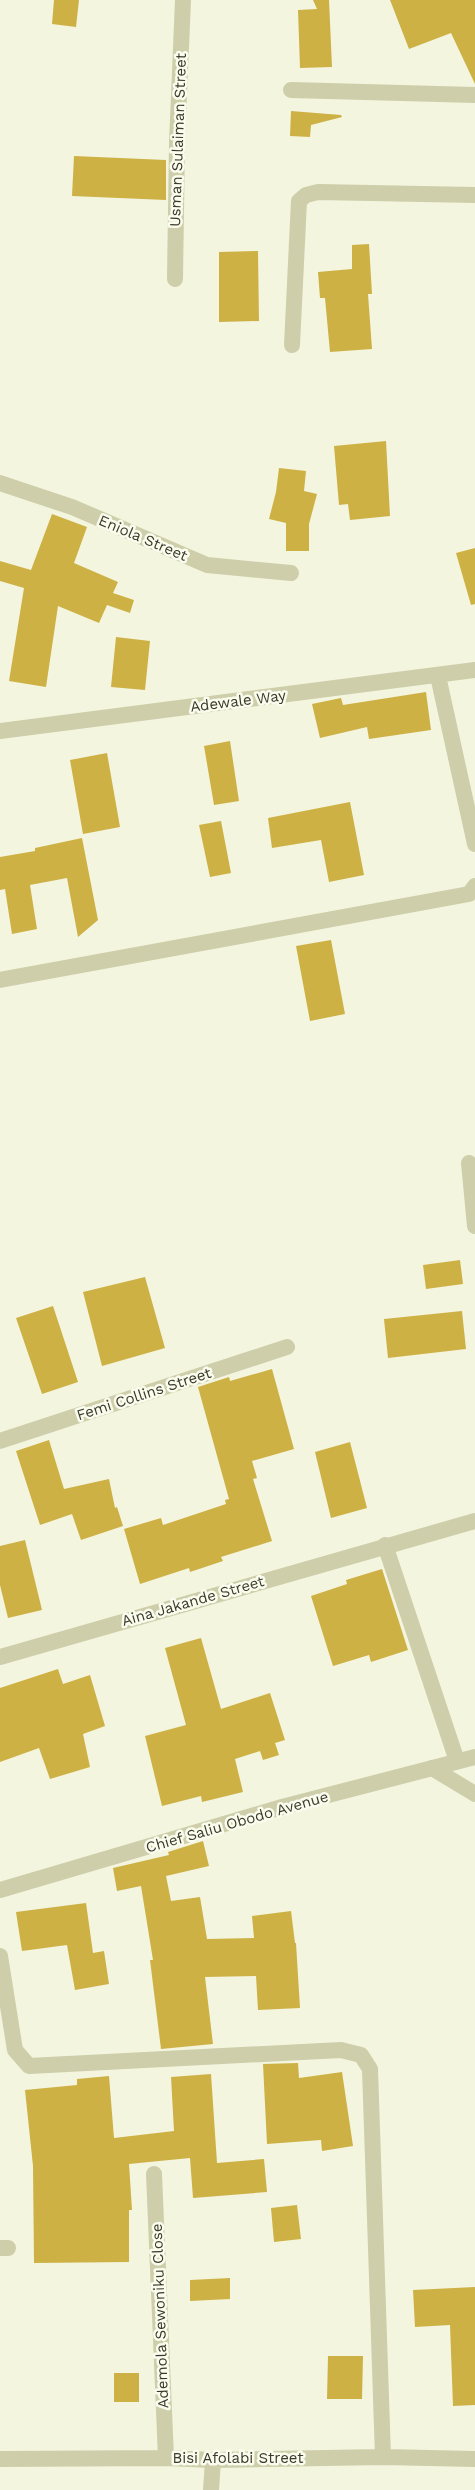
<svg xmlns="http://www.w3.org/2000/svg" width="475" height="2490" viewBox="0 0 475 2490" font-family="'Work Sans',sans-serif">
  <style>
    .building { fill: #ceb144 }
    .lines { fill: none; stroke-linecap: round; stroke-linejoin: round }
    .minor { stroke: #ceceaa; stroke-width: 16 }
    .tertiary { stroke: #ceceaa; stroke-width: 16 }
    .labels { text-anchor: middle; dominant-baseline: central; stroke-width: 5; stroke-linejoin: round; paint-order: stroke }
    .street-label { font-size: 15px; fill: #3b392a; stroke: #fafced }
  </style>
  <rect width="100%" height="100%" fill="#f3f5df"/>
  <path class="building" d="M54,0H79L76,27L52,24Z
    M313,0H329L332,67L300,68L298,10L317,9Z
    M390,0H475V84L451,33L409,49Z
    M291,111L341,115L342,117L311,125L310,137L290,136Z
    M74,156L166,160V200L72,196Z
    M369,244L372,294H368L372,349L330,352L325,298H320L318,272L352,269V245Z
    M258,251L259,321L219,322V252Z
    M386,441L390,516L350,520L348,504L339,505L334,446Z
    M279,468L306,471L304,491L317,494L309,524V551H286V523L269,519L276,492Z
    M52,514L87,527L74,563L118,582L113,593L134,600L130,613L107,605L99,623L58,606L46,687L9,681L24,588L0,581V561L31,570Z
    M475,548V604L471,605L456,553Z
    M116,637L150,641L145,690L111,687Z
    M426,692L431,730L369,739L367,727L320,738L312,704L341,698L343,705Z
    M230,741L239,801L214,805L204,746Z
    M107,753L120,827L83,834L70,760Z
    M350,802L364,875L329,882L321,840L272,848L268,818Z
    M221,821L231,873L210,877L199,825Z
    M82,838L98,920L78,937L67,878L30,885L37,929L12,934L5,889L0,890V857L35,851V848Z
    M331,940L345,1014L310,1021L296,946Z
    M460,1260L463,1284L426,1289L423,1265Z
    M145,1277L165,1348L102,1366L83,1292Z
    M53,1306L78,1382L42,1394L16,1318Z
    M462,1311L466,1349L388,1358L384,1319Z
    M272,1369L294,1449L252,1461L257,1478L253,1479L272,1541L221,1557L223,1561L190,1572L189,1568L140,1584L124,1529L161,1518L163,1525L226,1504L225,1500L229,1499L198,1387L229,1377L230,1381Z
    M49,1440L64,1489L109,1479L115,1508L117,1507L123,1526L81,1540L72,1514L40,1525L16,1451Z
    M350,1442L367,1508L331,1518L315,1452Z
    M25,1540L42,1610L8,1618L0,1585V1546Z
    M382,1569L408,1650L371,1662L369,1655L333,1666L311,1596L347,1584L346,1580Z
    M201,1638L221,1709L270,1693L285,1740L275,1743L279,1755L263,1760L260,1751L235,1759L243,1792L202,1802L201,1796L162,1806L145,1736L186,1725L165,1648Z
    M58,1669L63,1684L90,1675L105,1726L83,1734L90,1767L50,1779L39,1748L0,1762V1688Z
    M203,1841L209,1866L166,1876L171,1901L200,1897L207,1939L254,1938L252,1916L291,1911L295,1943H296L300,2008L258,2010L256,1976L205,1977L213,2044L161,2049L150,1960H153L141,1886L117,1891L113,1868L169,1855L168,1852Z
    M86,1903L93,1953L104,1951L109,1984L75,1990L67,1945L22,1951L16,1912Z
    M298,2063L299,2078L342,2072L353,2146L322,2151L321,2140L267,2144L263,2064Z
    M211,2074L217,2163L264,2159L267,2192L193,2198L190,2158L129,2164L132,2210H129V2262L34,2263L33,2166L25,2090L77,2085V2079L109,2076L114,2138L174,2131L171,2077Z
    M297,2205L301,2239L274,2242L271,2208Z
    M230,2278V2299L190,2301V2280Z
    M475,2287V2405L453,2406L450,2325L415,2327L413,2290Z
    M328,2356H363L362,2399H327Z
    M114,2373H139V2402H114Z"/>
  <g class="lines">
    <path class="minor" d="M291,90L475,95
      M175,279L177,143L183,0
      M292,345L299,201L306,195L318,192L475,195
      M0,483L72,507L207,565L291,573
      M438,676L475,844
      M0,731L475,670
      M0,980L469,894L475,886
      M469,1163L475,1226
      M0,1441L287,1347
      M385,1545L457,1761
      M0,1657L475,1521
      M432,1768L475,1794
      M0,1956L15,2050L29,2066L341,2050L361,2055L370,2069L383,2457
      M154,2174L166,2458
      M0,2248H8
      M0,2459L166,2458L213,2460L383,2457L475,2459
      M211,2490L213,2460"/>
    <path class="tertiary" d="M0,1890L282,1807L475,1757"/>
  </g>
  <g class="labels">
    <g class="street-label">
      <text transform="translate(178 140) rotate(-88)">Usman Sulaiman Street</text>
      <text transform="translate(143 538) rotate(23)">Eniola Street</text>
      <text transform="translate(238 701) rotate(-7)">Adewale Way</text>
      <text transform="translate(144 1394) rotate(-18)">Femi Collins Street</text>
      <text transform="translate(193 1601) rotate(-16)">Aina Jakande Street</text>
      <text transform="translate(237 1822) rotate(-16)">Chief Saliu Obodo Avenue</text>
      <text transform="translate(160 2316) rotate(-92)">Ademola Sewoniku Close</text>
      <text x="238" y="2458">Bisi Afolabi Street</text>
    </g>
  </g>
</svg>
